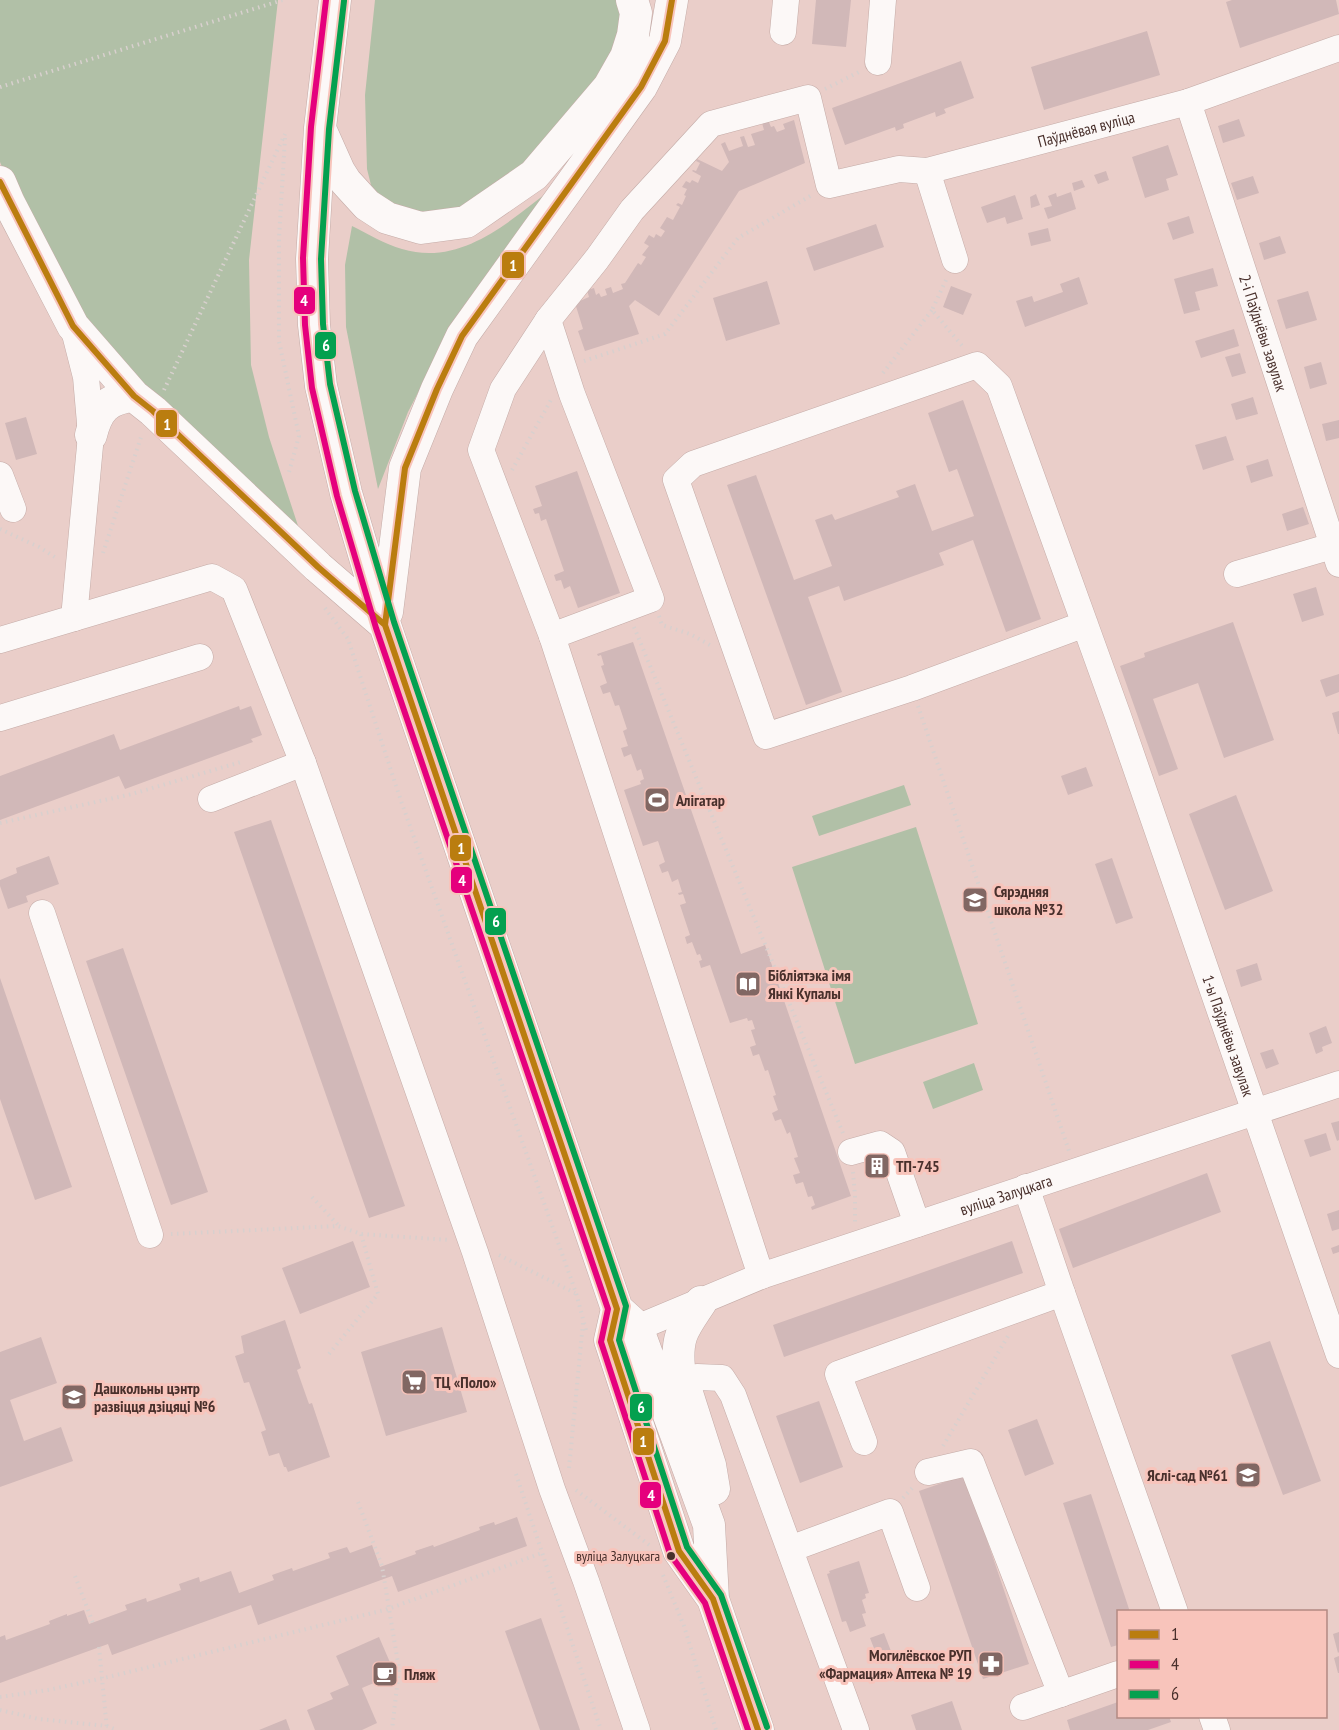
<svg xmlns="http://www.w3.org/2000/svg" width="1339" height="1730" viewBox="0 0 1339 1730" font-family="'PT Sans Narrow',sans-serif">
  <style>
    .green { fill: #b1c0a7 }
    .building { fill: #d1b8b8 }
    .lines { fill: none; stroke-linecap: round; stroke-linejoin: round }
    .minor-casing { stroke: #c4aba7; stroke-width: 27 }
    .major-casing { stroke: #c4aba7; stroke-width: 33 }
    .path { stroke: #d8d0ce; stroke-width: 4; stroke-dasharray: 1.5 4.5; stroke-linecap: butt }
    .minor { stroke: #fcf8f7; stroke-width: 26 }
    .major { stroke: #fcf8f7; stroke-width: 32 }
    .bus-1-casing { stroke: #f8c4bb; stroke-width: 10 }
    .bus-2-casing { stroke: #f8c4bb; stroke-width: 10 }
    .bus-3-casing { stroke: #f8c4bb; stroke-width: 10 }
    .bus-1 { stroke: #ba7d0f; stroke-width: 6 }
    .bus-2 { stroke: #e5007d; stroke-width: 6 }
    .bus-3 { stroke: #04a04f; stroke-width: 6 }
    .bus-dot { fill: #49302c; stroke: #f8c4bb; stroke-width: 2 }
    .labels { text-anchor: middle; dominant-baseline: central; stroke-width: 6; stroke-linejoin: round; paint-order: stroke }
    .bus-label { font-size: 14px; fill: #49302c; stroke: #f8c4bb; text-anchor: end }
    .street-label { font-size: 16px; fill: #49302c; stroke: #f8c4bb }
    .poi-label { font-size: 16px; font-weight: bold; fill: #49302c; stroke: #f8c4bb; text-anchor: start }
    .line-badge { stroke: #f8c4bb; stroke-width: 2 }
    .badge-label { font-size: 16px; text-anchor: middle; font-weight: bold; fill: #fff }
  </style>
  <rect width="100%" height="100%" fill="#eacec9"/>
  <path class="green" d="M0,0H278L249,260L251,365L269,437L301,535L137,384L77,317L36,249L0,162Z
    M375,0H618L621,10V39L598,88L498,196L435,219L391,204L372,189L367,169L365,95Z
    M554,187L452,327L408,412L378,489L346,327L345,265L352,226C368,234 385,244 402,249C462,267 511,220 554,187Z
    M904,785L911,805L819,836L812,816Z
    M916,827L978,1024L855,1064L792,867Z
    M974,1063L983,1090L933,1109L923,1082Z"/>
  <path class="building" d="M816,0H851L846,47L812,44Z
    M1232,0H1336L1339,14L1240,48L1226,2Z
    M1147,31L1160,75L1044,110L1031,67Z
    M961,61L974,98L944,109L946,113L936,117L935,112L903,124L904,128L896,131L895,127L845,145L832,108Z
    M1239,119L1245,136L1223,143L1218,126Z
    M768,120L771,127L774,126L777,132L785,129L783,124L794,120L805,163L739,191L659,316L635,300L629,306L639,334L585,351L578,331L583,329L575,303L589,297L587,290L594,288L596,295L599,293L601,297L607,295L605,289L611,287L613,293L623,289L621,284L625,283L638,263L641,265L646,257L642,255L649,246L644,243L649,235L654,238L656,234L661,237L665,231L660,228L667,217L673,220L680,207L676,205L678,203L682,205L686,196L684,195L687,189L682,187L686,181L690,183L692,180L698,183L701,176L692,171L693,170L696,171L700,163L696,161L697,159L722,171L729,162L721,144L725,142L729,151L743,146L740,137L744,136L748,147L755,145L751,134L764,130L762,123Z
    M1168,145L1178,175L1166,179L1169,190L1145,198L1132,157Z
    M1106,171L1109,180L1098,184L1094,175Z
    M1253,176L1259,193L1237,200L1231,183Z
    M1082,180L1085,187L1074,191L1072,183Z
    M1071,192L1076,209L1048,219L1044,208L1052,206L1048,196L1056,193L1057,197Z
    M1036,194L1040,205L1031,208L1030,197Z
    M1015,195L1023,219L1007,224L1005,217L987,223L981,207Z
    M1189,216L1194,233L1173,240L1167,223Z
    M876,224L884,247L814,271L806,248Z
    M1048,228L1051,241L1031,246L1028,233Z
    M1280,236L1286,253L1264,260L1259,243Z
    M1213,268L1218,286L1195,292L1200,310L1184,314L1174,279Z
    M1079,277L1088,304L1025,327L1016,301L1032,296L1034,302L1063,292L1060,284Z
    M767,281L780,324L726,341L713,298Z
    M951,286L972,294L963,315L943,307Z
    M1308,291L1317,320L1286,329L1277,300Z
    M1234,329L1239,346L1201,358L1195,341Z
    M1240,353L1246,373L1232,377L1225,357Z
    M1321,362L1327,384L1310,389L1304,367Z
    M1253,397L1258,414L1236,420L1231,404Z
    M963,400L1041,619L1006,632L973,540L939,553L944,565L844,601L839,586L808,597L842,692L806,705L727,485L756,475L794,580L832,566L815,520L832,514L835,520L899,497L896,491L915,484L932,531L974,516L957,469L949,472L928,413Z
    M26,417L37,454L16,460L5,423Z
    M1339,420V438L1326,441L1322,424Z
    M1226,436L1234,460L1203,470L1195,445Z
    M1268,459L1273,476L1251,483L1246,466Z
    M577,471L620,593L578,608L570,586L564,589L561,580L556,581L554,575L564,571L546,519L541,521L539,513L535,514L533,509L542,506L535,486Z
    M1303,507L1309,524L1287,531L1282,514Z
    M1316,587L1324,615L1302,622L1293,594Z
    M1233,622L1274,740L1224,758L1198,683L1153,699L1178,769L1159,776L1120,666L1145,657L1144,653Z
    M633,642L741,954L765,945L851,1196L812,1210L811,1207L815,1205L812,1196L808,1197L803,1182L796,1184L793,1175L800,1173L794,1158L798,1157L790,1132L787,1134L781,1119L775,1121L772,1113L778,1110L773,1096L776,1095L768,1070L765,1071L759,1054L753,1056L750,1047L756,1045L751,1030L755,1029L752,1020L748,1021L747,1018L730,1023L710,965L701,968L699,961L702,960L700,954L697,955L692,942L687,944L685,937L690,935L680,905L686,903L683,894L679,895L678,893L682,892L678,879L672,882L668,871L662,873L659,865L665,862L658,841L643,846L624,790L641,784L640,781L644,779L641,769L637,771L631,754L624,757L621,748L628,746L623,731L627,729L619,705L615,706L610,692L603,694L600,686L607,683L601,666L604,665L601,655L598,656L597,654Z
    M1339,674V692L1326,697L1320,680Z
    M239,706L240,710L251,706L262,735L251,739L253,742L125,789L119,776L0,820V776L114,734L120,750Z
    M1339,711V734H1338L1332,713Z
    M1086,767L1093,786L1068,795L1061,776Z
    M1236,795L1273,891L1225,910L1189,814Z
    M271,820L405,1206L369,1218L234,832Z
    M49,856L59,884L26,896L28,902L8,909L0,886V880L17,873L16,868Z
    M1112,858L1133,918L1116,924L1095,864Z
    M123,948L208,1192L171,1205L86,961Z
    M1257,963L1262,980L1241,987L1236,970Z
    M0,978L72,1187L35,1200L0,1099Z
    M1326,1026L1332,1043L1322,1047L1323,1051L1316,1054L1309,1033Z
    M1273,1049L1279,1064L1266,1069L1260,1053Z
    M1339,1121V1140L1337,1141L1331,1123Z
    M1326,1133L1331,1150L1310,1157L1304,1140Z
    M882,1153L889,1173L873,1179L866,1159Z
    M1207,1173L1221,1212L1073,1268L1059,1229Z
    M1339,1210V1229L1332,1231L1327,1214Z
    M353,1241L370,1287L300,1314L282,1268Z
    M1012,1241L1023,1273L784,1357L773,1325Z
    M1339,1245V1252L1333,1254L1331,1248Z
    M285,1320L301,1368L297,1370L309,1404L312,1403L330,1457L288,1472L286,1467H284L279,1453L269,1456L261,1432L266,1430L249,1382L244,1383L235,1356L244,1353L241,1336Z
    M442,1327L467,1412L386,1436L361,1352Z
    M41,1337L57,1383L10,1400L24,1441L61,1427L73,1461L0,1487V1352Z
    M1270,1341L1321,1481L1283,1495L1231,1355Z
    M819,1401L843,1467L800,1483L776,1416Z
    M1037,1419L1054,1464L1025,1476L1008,1430Z
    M965,1475L1029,1664L983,1679L919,1491Z
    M1091,1494L1130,1612H1118V1645L1111,1647L1063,1503Z
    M517,1517L527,1546L398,1592L392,1576L258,1625L251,1605L112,1655L108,1644L0,1683V1637L5,1635L6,1640L50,1624L49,1621L67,1614V1616L84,1610L89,1624L127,1610L125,1605L146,1598L147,1602L181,1590L179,1584L199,1577L200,1582L231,1571L239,1593L274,1580L272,1575L292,1568L293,1571L330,1558L328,1553L347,1547L350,1553L372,1545L380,1567L416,1554L415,1551L433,1545L434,1547L480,1530L479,1527L494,1522L495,1525Z
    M859,1561L869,1593L865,1594L866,1598L862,1600L866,1613L862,1614L866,1626L850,1632L846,1621L842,1622L827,1574L830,1573L829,1571Z
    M541,1618L580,1730H540L505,1631Z
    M1339,1632V1652L1338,1653L1333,1634Z
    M884,1633L894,1659L880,1664L870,1638Z
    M379,1637L395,1674L362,1688L377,1723L362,1730H315L307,1710L333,1699L330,1693L349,1685L336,1656Z
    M1339,1656V1673H1338L1334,1658Z
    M952,1701L962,1730H916L911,1715Z
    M1118,1702V1716H1169L1171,1722L1148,1730H1070L1067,1720Z
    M286,1719L290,1730H259Z"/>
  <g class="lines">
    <g class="minor-casing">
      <g id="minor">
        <path d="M783,32L786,0"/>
        <path d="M878,62L883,0"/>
        <path id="s1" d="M1188,102L1339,564"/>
        <path d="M927,171L955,260"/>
        <path d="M548,320L503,389L481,450L552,636"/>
        <path d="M0,475L13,509"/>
        <path d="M1237,574L1339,544"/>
        <path d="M74,618L212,577L234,589L303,763L475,1252L552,1489L586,1581L637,1730"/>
        <path id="s2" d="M1085,624L912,688L766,736L676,480L693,464L977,365L999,386L1118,716L1339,1355"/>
        <path d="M0,640L74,618L91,435L86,377L73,326"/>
        <path d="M0,718L200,657"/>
        <path d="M211,799L303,763"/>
        <path d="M42,913L150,1235"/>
        <path d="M851,1152L880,1144L892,1152L917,1224"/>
        <path d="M1026,1187L1062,1293L1175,1612"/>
        <path id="s3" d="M761,1276L552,636L651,599L572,394L548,320L597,259L632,210L711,124L808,98L829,185L899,169L927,171L1188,102L1339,48"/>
        <path id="s4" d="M620,1335L761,1276L1339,1084"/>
        <path d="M683,1382L697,1377L722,1378L733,1395L856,1730"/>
        <path d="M864,1442L838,1374L1062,1293"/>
        <path d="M928,1472L971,1462L1061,1694"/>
        <path d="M790,1549L890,1512L917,1588"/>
        <path d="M1023,1707L1118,1674"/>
        <path d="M1212,1716L1217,1730"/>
      </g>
    </g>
    <g class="major-casing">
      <path id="major" d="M335,0L320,128L312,259L314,325L321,386L346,493L385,625L617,1309L610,1340L679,1551L713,1599L758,1730
        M322,133L339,171L346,182L367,205L387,218L421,228L466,222L534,175L609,87L626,57L633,35L636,13L632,0
        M0,182L9,203L73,326L134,396L153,411L318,567L385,625
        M91,435C97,410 107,398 134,396
        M387,612L405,468L437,389L462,336L641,87L665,41L672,0
        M701,1302C684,1328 676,1335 679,1368L710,1465L714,1489
        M617,1309L637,1327L709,1525L713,1599"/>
    </g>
    <path class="path" d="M0,87L283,0
      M825,89L861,71
      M285,138L279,238V341L299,436L289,472
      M946,280L932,310L964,348
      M584,361L665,334L738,238L812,195
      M883,373L932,310
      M164,390L285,134
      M512,470L551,400
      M0,529L39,547L58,559
      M103,553L142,434
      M325,608L348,639L400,798L576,1293L586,1330
      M659,616L662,625L690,634L710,645
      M634,627L843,1133
      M918,706L1069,1151
      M0,823L132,794L241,762
      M853,1172L855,1196V1224
      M312,1197L338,1225
      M171,1234L338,1226L361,1234L449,1240
      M499,1255L575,1293
      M329,1354L378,1294L361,1234
      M943,1446L1008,1336
      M569,1468L583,1323
      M516,1474L601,1730
      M576,1490L652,1547
      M903,1498L914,1486
      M358,1502L382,1566L399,1669L392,1730
      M663,1575L684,1626L716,1730
      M75,1576L93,1623
      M99,1647L107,1730
      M0,1697L48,1690L108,1677L385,1610L542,1553
      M0,1710L39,1719L107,1726L117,1730"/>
    <use href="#minor" class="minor"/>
    <use href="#major" class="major"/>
    <g class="bus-1-casing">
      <path id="bus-1" d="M672,0L665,41L641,87L462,336L437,389L405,468L385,625L617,1309L610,1340L679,1551L713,1599L758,1730
        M0,182L73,326L134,396L153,411L318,567L385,625"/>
    </g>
    <g class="bus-2-casing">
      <path id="bus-2" d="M326,0L311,127L303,258L305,325L312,388L337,496L376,628L608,1309L601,1342L670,1554L705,1603L748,1730"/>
    </g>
    <g class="bus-3-casing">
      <path id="bus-3" d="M344,1L329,129L321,259L323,324L330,384L355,491L394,622L626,1306L619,1340L687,1547L721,1595L767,1727"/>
    </g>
    <use href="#bus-1" class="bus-1"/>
    <use href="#bus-2" class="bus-2"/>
    <use href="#bus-3" class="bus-3"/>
  </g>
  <defs>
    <g id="stadium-square" transform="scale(1.35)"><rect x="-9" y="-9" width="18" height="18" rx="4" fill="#816763" stroke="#f8c4bb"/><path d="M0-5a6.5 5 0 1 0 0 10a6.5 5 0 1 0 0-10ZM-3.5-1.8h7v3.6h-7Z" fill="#fff"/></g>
    <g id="school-square" transform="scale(1.35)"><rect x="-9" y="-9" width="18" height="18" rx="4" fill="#816763" stroke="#f8c4bb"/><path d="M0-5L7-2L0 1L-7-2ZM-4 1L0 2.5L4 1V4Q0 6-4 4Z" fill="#fff"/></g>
    <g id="library-square" transform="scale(1.35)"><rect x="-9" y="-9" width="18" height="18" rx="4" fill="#816763" stroke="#f8c4bb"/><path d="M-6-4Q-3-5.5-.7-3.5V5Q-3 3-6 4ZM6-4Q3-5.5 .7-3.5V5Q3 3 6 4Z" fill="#fff"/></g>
    <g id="building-square" transform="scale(1.35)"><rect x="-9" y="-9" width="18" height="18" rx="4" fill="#816763" stroke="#f8c4bb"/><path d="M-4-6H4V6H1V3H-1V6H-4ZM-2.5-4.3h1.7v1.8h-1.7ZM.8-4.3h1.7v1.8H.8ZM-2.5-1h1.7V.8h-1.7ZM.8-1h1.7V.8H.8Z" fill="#fff"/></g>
    <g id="supermarket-square" transform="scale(1.35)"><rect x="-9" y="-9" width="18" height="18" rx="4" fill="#816763" stroke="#f8c4bb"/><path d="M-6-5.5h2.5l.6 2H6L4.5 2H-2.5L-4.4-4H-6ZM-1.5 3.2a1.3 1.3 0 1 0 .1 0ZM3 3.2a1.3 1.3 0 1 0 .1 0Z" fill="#fff"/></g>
    <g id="pharmacy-square" transform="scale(1.35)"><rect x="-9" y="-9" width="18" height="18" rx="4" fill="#816763" stroke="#f8c4bb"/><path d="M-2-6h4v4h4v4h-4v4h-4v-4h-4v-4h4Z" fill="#fff"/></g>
    <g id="cafe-square" transform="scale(1.35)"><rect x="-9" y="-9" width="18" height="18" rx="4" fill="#816763" stroke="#f8c4bb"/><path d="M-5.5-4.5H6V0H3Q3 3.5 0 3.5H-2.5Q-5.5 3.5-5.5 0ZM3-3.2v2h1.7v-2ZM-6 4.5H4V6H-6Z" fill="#fff"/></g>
  </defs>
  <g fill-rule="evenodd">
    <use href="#stadium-square" x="657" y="800"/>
    <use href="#school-square" x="975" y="900"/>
    <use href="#library-square" x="748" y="984"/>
    <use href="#building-square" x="877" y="1166"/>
    <use href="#supermarket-square" x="414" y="1382"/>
    <use href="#school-square" x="74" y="1397"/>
    <use href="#school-square" x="1248" y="1475"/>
    <use href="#pharmacy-square" x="991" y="1664"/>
    <use href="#cafe-square" x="385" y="1674"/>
  </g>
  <circle class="bus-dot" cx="671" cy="1556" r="5"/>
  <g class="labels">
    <g class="bus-label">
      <text x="660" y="1556">вуліца Залуцкага</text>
    </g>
    <g class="street-label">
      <text stroke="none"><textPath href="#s3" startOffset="1786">Паўднёвая вуліца</textPath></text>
      <text stroke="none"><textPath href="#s1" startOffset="243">2-і Паўднёвы завулак</textPath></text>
      <text stroke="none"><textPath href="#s2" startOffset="1653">1-ы Паўднёвы завулак</textPath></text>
      <text stroke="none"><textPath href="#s4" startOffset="411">вуліца Залуцкага</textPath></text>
    </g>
    <g class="poi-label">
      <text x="676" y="800">Алігатар</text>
      <text x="994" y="891">Сярэдняя<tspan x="994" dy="18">школа №32</tspan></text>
      <text x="768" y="975">Бібліятэка імя<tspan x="768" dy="18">Янкі Купалы</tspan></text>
      <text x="896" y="1166">ТП-745</text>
      <text x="434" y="1382">ТЦ «Поло»</text>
      <text x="94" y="1388">Дашкольны цэнтр<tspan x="94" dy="18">развіцця дзіцяці №6</tspan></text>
      <text x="1228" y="1475" text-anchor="end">Яслі-сад №61</text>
      <text x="972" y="1655" text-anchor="end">Могилёвское РУП<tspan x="972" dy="18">«Фармация» Аптека № 19</tspan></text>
      <text x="404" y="1674">Пляж</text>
    </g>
  </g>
  <g class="line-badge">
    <rect x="501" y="251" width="24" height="28" rx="6" fill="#ba7d0f"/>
    <rect x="293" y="286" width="23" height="29" rx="6" fill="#e5007d"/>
    <rect x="314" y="331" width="23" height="29" rx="6" fill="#04a04f"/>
    <rect x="155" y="409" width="23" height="29" rx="6" fill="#ba7d0f"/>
    <rect x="449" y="834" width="23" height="28" rx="6" fill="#ba7d0f"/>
    <rect x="450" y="866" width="23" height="28" rx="6" fill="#e5007d"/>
    <rect x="484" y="907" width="23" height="29" rx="6" fill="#04a04f"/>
    <rect x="629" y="1393" width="24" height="29" rx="6" fill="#04a04f"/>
    <rect x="632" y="1427" width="23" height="29" rx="6" fill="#ba7d0f"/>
    <rect x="639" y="1481" width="23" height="28" rx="6" fill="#e5007d"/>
  </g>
  <g class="badge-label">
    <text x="513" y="271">1</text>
    <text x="304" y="306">4</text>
    <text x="326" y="351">6</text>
    <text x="167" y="430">1</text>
    <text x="461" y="854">1</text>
    <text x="462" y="886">4</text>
    <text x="496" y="927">6</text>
    <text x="641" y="1413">6</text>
    <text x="643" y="1447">1</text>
    <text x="651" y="1501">4</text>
  </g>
  <rect x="1117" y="1610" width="210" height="108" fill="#f8c4bb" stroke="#b28982" stroke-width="1.5"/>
  <rect x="1129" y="1630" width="30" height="9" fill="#ba7d0f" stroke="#b28982" stroke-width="1.5"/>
  <text x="1171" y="1640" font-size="18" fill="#49302c">1</text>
  <rect x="1129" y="1660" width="30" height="9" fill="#e5007d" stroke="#b28982" stroke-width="1.5"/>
  <text x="1171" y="1670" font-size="18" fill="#49302c">4</text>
  <rect x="1129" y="1690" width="30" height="9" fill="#04a04f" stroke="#b28982" stroke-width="1.5"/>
  <text x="1171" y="1700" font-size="18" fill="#49302c">6</text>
</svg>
